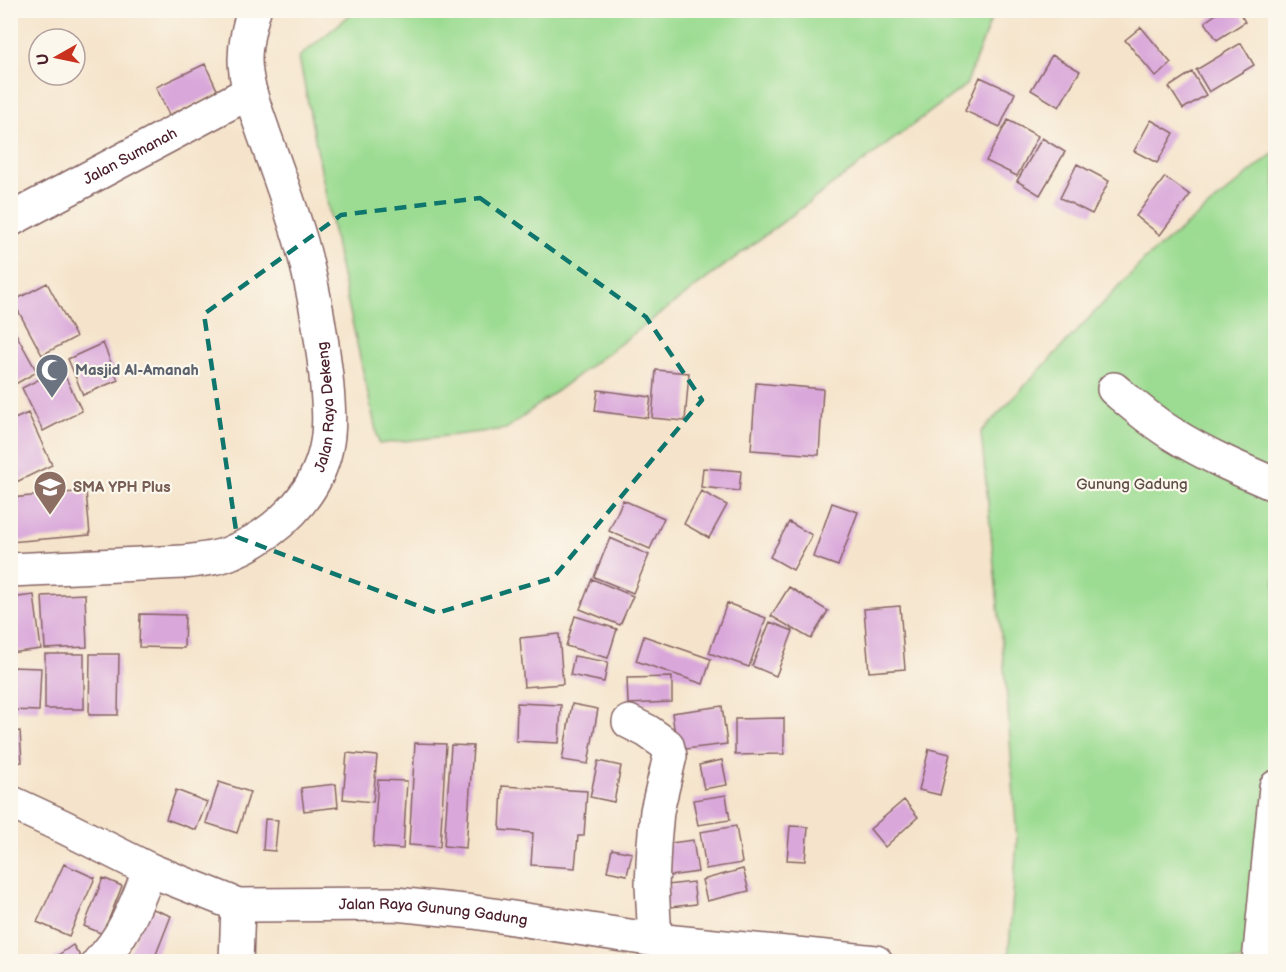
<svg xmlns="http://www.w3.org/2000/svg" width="1286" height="972" viewBox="0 0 1286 972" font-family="'Balsamiq Sans',sans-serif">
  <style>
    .green { fill: #9cdc92; stroke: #737e5e; stroke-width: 1.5 }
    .building { fill: #d9a7da }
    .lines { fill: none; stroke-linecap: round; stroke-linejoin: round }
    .minor-casing { stroke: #866463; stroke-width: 36 }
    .minor { stroke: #fff; stroke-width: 33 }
    .marked { fill: none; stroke: #0f766e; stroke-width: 4.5; stroke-dasharray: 12 8; stroke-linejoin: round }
    .labels { text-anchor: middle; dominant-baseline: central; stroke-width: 4.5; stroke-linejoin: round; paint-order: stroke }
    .street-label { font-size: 15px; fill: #4a1f2b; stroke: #fbf7ec }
    .worship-label { font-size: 15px; font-weight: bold; fill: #5b616d; stroke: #fbf7ec; text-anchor: start }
    .park-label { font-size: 15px; fill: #5e4e45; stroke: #fbf7ec }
    .education-label { font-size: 15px; font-weight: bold; fill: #785e54; stroke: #fbf7ec; text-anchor: start }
  </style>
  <rect width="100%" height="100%" fill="#fbf7ec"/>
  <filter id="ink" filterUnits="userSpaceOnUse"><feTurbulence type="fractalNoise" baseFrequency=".0167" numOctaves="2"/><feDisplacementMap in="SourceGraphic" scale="12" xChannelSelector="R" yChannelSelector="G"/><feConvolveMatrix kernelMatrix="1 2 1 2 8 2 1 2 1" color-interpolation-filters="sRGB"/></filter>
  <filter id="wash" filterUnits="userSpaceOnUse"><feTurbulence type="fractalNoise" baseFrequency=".008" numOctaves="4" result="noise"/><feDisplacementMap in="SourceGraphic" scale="24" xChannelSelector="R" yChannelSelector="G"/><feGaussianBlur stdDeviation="1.35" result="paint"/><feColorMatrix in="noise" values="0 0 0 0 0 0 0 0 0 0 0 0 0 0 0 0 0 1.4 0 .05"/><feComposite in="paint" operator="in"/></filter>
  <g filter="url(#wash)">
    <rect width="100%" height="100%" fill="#f5e4cb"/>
    <path class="green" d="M356,10H994V11L966,85L506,429L379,444L339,262L299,57Z
      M1275,152V961H1008L1017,841L1007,697L981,432L1145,259Z"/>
    <g id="blocks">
      <path class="building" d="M1222,10H1238L1245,22L1217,40L1205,22Z
        M1141,27L1171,63L1156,77L1125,40Z
        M1241,43L1254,65L1209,92L1196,70Z
        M1052,55L1080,71L1059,107L1031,90Z
        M205,64L218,92L169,115L156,87Z
        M1192,72L1206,95L1183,109L1169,87Z
        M980,77L1015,93L1000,127L965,111Z
        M1008,120L1038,136L1017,176L986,161Z
        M1151,120L1174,133L1157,163L1134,151Z
        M1042,138L1065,152L1040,195L1017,181Z
        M1077,164L1109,181L1092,214L1060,198Z
        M1165,177L1190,195L1160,235L1136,216Z
        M47,283L76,337L42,355L13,301Z
        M10,323L37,372L10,387Z
        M103,343L118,380L83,395L68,359Z
        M61,368L82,411L43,431L22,388Z
        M656,370L689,373L685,421L652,418Z
        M756,383L823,389L819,455L751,450Z
        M598,390L651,397L648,418L595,411Z
        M28,413L52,465L10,485V421Z
        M703,468L741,471L739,491L701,487Z
        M86,491L90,535L10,542V498Z
        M701,491L727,505L709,538L684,524Z
        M623,500L664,518L650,549L609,531Z
        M832,503L858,512L838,566L813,557Z
        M789,522L812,535L793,570L770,557Z
        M610,538L649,555L633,593L594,577Z
        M592,579L633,596L620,625L580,609Z
        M789,587L828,611L811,639L771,616Z
        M85,594L87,647L45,649L42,596Z
        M34,595L41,649L10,653V598Z
        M727,603L766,618L749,667L709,653Z
        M900,606L905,669L869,672L864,609Z
        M140,614L185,615L184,648L139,647Z
        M575,616L617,629L608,658L566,646Z
        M770,622L793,631L776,676L752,666Z
        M559,634L563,684L524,687L520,638Z
        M644,636L711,659L703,684L636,661Z
        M45,654H84V709H45Z
        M90,654H119L118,715H89Z
        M574,656L608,662L604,682L570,675Z
        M10,667L41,668L39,711L10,710Z
        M672,677V702L628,704L627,678Z
        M517,703L561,705L559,743L516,741Z
        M572,704L598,709L588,764L562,760Z
        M722,706L727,744L677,750L672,713Z
        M784,718V754L735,755V719Z
        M20,731L22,762L10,763V732Z
        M415,743L446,744L440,847L409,845Z
        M451,745L473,746L466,848L444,846Z
        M929,749L950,754L940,795L919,790Z
        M347,753L377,756L373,802L343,799Z
        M722,760L727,785L704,789L699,765Z
        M598,761L621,766L614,802L590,797Z
        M378,780L407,781L403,849L373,847Z
        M219,782L250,792L237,833L206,823Z
        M336,784L338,807L304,811L301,788Z
        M502,786L587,791L584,836H578L575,868L531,865L533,833L500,830Z
        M176,790L207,802L196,830L166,819Z
        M726,795L730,820L698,825L693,800Z
        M904,800L918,817L885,847L870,829Z
        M265,819L278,820L275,851L263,850Z
        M736,826L742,863L706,869L700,832Z
        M790,826L808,827L805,861L787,860Z
        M693,840L698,872L669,876L664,844Z
        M612,849L632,853L627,875L607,871Z
        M64,864L95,878L69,936L37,922Z
        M743,869L749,891L707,901L702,880Z
        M103,878L122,886L103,934L84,926Z
        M693,882L696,904L662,908L659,886Z
        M148,907L171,916L153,962H145L129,955Z
        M73,945L84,962H48Z"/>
    </g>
  </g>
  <g filter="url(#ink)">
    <use href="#blocks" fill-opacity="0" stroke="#866463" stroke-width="1.5"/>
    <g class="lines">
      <g class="minor-casing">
        <g id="minor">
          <path id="s1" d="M10,220L250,92"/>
          <path d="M1114,389C1133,405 1152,422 1174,435C1206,455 1241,470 1276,485"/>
          <path id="s2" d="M10,570L183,562C199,560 217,559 232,552C276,534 316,496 326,448C331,425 328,400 326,376C321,331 313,285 301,242C290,205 277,170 264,134C256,110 245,85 245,59C245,42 249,27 254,10"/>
          <path d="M629,722L647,731L667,745L670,756L657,811L654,844L652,885L655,940"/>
          <path id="s3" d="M10,802L64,827L150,870L238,905L395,904L474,912L655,940L876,962"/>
          <path d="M99,962C125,936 136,903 150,870"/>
          <path d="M236,962L238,905"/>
          <path d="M1259,962L1276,787"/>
        </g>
      </g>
      <use href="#minor" class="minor"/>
    </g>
  </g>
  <path class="marked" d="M480,198L646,317L702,400L553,578L437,613L237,537L204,314L341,215Z"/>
  <defs>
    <g id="mosque-pin" transform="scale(1.725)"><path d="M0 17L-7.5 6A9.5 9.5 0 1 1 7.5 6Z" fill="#6b7280" stroke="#fbf7ec"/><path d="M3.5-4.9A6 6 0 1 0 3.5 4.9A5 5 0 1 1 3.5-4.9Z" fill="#fff"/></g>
    <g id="school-pin" transform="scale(1.725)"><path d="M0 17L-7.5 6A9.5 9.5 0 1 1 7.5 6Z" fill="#8d6e63" stroke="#fbf7ec"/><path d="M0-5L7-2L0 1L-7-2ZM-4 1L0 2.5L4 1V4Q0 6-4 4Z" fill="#fff"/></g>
  </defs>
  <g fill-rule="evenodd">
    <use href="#mosque-pin" x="52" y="370"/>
    <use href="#school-pin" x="50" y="487"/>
  </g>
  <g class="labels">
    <g class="street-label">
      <text stroke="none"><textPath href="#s1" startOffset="136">Jalan Sumanah</textPath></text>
      <text stroke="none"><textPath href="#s2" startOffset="410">Jalan Raya Dekeng</textPath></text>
      <text stroke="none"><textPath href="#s3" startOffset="446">Jalan Raya Gunung Gadung</textPath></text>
    </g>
    <g class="worship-label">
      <text x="75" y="370">Masjid Al-Amanah</text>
    </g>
    <g class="park-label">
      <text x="1132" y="484">Gunung Gadung</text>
    </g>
    <g class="education-label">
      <text x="73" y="487">SMA YPH Plus</text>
    </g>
  </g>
  <rect width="1286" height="972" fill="none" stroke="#fbf7ec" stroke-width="36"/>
  <g transform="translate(57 57) rotate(261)"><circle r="28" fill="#fbf7ec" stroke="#b4a19f" stroke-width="1.5"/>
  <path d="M0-4.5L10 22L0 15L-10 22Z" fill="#c8321e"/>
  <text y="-9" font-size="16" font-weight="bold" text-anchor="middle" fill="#4a1f2b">U</text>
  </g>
</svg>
